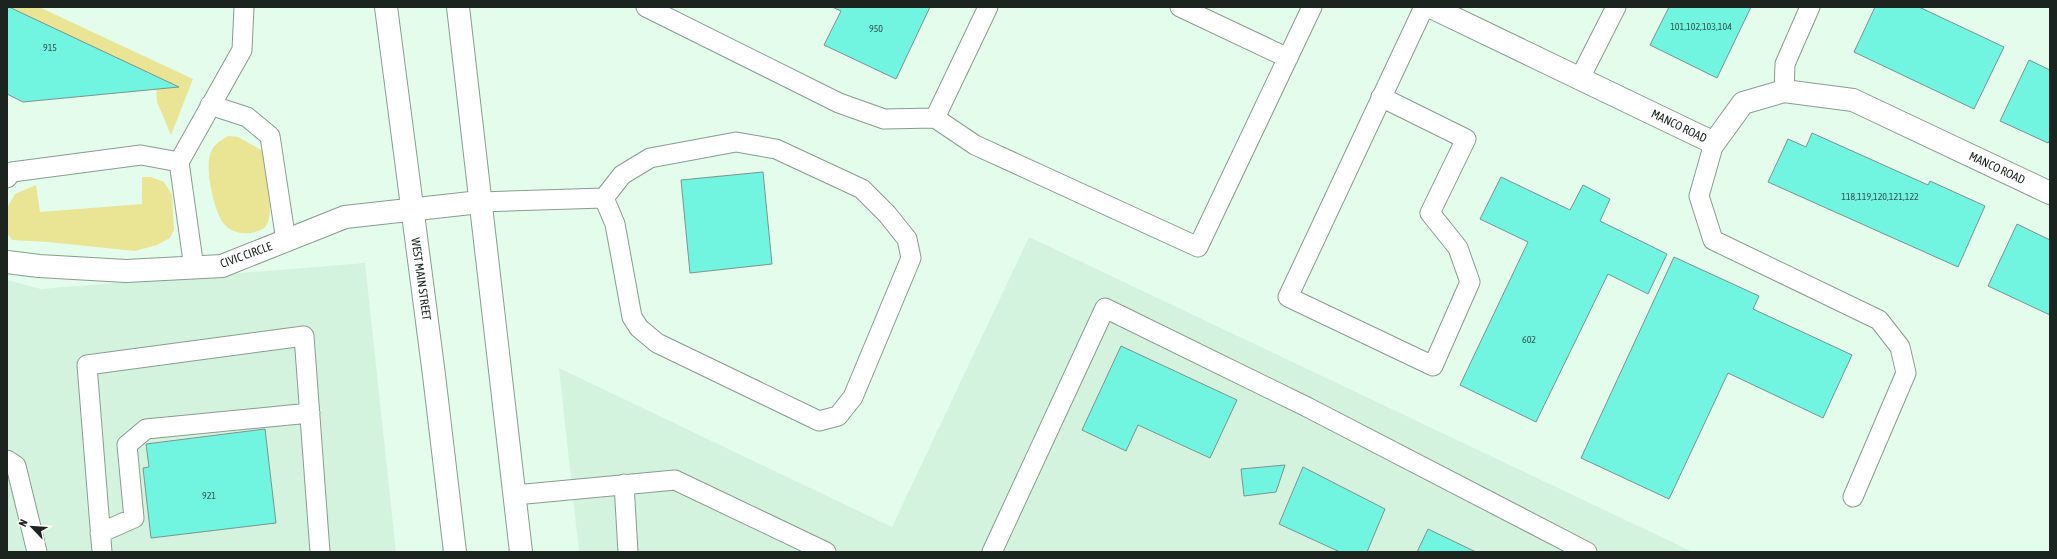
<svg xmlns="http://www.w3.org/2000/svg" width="2057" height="559" viewBox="0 0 2057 559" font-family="'Asap Condensed',sans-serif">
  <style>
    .built { fill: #d4f3de }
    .green { fill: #eae495 }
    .building { fill: #71f4e0; stroke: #799590 }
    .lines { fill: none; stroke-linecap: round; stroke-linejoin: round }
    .lane-casing { stroke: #879d8f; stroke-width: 21 }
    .street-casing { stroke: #879d8f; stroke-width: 24 }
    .primary-casing { stroke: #879d8f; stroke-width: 24 }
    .lane { stroke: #fff; stroke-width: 19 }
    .street { stroke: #fff; stroke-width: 22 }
    .primary { stroke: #fff; stroke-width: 22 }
    .labels { text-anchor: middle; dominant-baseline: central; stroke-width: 3; stroke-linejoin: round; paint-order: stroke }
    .number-label { font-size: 10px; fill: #31584f }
    .street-label { font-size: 12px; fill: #1c241f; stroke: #fff }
  </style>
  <rect width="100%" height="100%" fill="#e4fcec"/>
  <path class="built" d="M1029,237L1693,552H579L559,368L892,527Z
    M365,263L396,552H7V280L41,289Z"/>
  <path class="green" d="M7,7H39L193,79L171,135L157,102L156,79Z
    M228,136L238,137L263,151C266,167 275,213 266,226C262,231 255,232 250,233C241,234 231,232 225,225C214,214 205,169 210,155C212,145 220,141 228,136Z
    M142,177H151L164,182L172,195L174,230L170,238L157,245L135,251L48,242L12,240L7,233V208L15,194L36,185L40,212L142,204Z"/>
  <path class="building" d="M7,7H9L179,87L23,102L7,94Z
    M832,7H930L896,79L824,45L841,11Z
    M1669,7H1751L1717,78L1650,45Z
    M1875,7H1919L2004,47L1974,109L1854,52Z
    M2029,60L2050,70V140L2048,143L2000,121Z
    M1812,133L1928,185L1930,181L1985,206L1958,267L1768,182L1788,139L1806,147Z
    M763,172L772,264L690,273L681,180Z
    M1501,177L1570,210L1583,185L1610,199L1600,221L1667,254L1648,294L1608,274L1536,422L1460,385L1528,242L1480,219Z
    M2017,224L2050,240V315L1988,286Z
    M1674,257L1759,296L1753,309L1852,355L1823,418L1728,373L1669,499L1581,458Z
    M1121,346L1237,400L1210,458L1138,425L1126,451L1082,430Z
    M265,429L276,523L151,538L143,468L149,467L146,444Z
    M1285,465L1276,492L1244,496L1241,469Z
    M1303,467L1385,509L1367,552H1340L1279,524Z
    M1428,529L1476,552H1417Z"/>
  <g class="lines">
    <g class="lane-casing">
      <path id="lane" d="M646,7L839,103L884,119L935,118L988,7
        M1180,7L1288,58
        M1580,78L1616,7
        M1784,91L1785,64L1810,7
        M1381,97L1466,139L1430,213L1458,248L1470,282L1433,366L1288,297L1424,7
        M210,105L247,117L270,136L286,241
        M935,118L975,145L1198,247L1312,7
        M736,142L776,149L862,189L887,214L907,239L911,258L853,397L838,416L819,421L657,343L639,328L632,317L615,224L604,198L622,175L650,158Z
        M1714,143L1699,196L1713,240L1879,320L1900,347L1906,373L1853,497
        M179,162L242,50L244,7
        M7,178L12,172L141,155L179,162L194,268
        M480,202L604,198
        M7,460L16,466L37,552
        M624,484L628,552
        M515,495L675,480L826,552
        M100,533L134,518L127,445L146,429L310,413
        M102,552L87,365L304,336L320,552
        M992,552L1105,308L1307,407L1587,552"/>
    </g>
    <g class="street-casing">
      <path id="street" d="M1431,7L1714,143L1743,103L1784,91L1853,100L2050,193
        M7,262L39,266L126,271L222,266L345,217L480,202"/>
    </g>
    <g class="primary-casing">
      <path id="primary" d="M386,7L434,375L455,552
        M458,7L521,552"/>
    </g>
    <use href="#lane" class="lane"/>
    <use href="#street" class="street"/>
    <use href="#primary" class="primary"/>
  </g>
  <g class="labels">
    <g class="number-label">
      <text x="1701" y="26">101,102,103,104</text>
      <text x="876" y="28">950</text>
      <text x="50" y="47">915</text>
      <text x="1880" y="196">118,119,120,121,122</text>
      <text x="1529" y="339">602</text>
      <text x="209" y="495">921</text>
    </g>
    <g class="street-label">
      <text transform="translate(1679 126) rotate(26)">MANCO ROAD</text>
      <text transform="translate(1997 168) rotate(25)">MANCO ROAD</text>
      <text transform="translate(246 255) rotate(-20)">CIVIC CIRCLE</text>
      <text transform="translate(421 279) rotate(82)">WEST MAIN STREET</text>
    </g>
  </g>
  <rect width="2057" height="559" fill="none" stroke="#1c241f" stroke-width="16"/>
  <g transform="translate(32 527) rotate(295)" stroke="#ffffff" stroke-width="3" paint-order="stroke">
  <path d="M0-3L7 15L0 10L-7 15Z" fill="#1c241f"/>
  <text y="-6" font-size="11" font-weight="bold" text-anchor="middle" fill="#1c241f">N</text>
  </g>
</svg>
